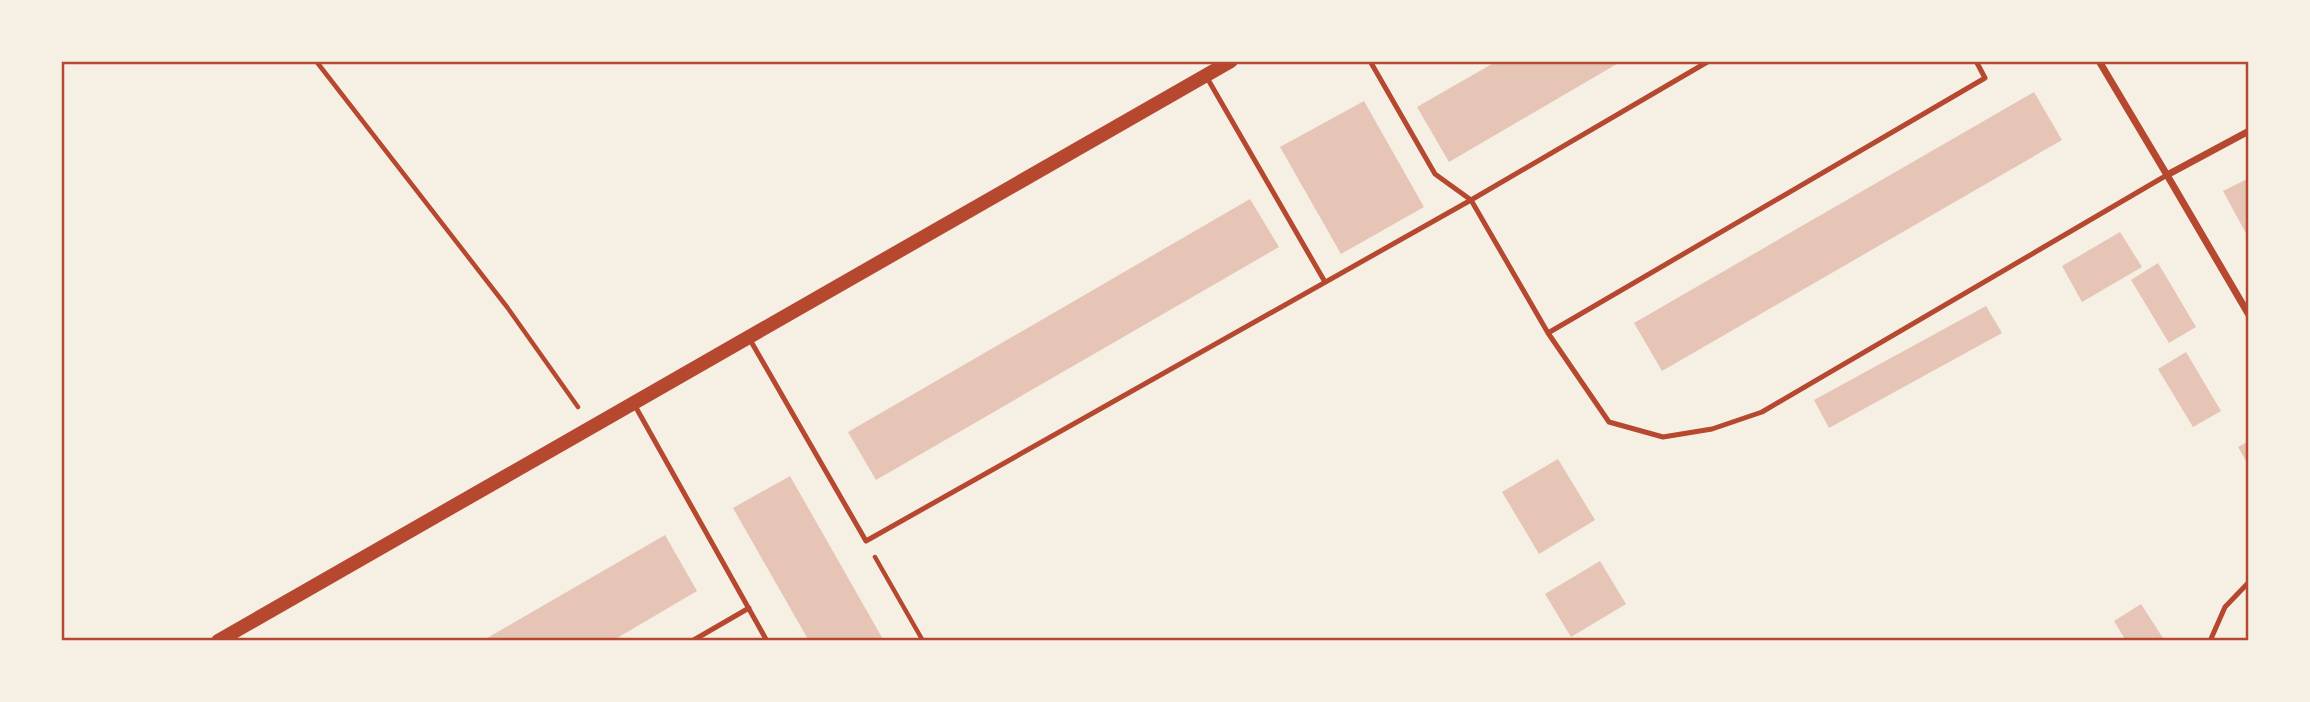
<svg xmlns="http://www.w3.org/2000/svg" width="2310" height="702" viewBox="0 0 2310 702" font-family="'Times New Roman',serif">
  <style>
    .building { fill: #e6c5b7 }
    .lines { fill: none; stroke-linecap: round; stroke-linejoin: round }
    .path { stroke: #b5482f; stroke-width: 4.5 }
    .service { stroke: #b5482f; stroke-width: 5 }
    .minor { stroke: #b5482f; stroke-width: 7 }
    .secondary { stroke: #b5482f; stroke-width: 14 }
    .neatline { fill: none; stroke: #b5482f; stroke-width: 2.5 }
  </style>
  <rect width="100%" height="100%" fill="#f6efe4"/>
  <path class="building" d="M1497,61H1622L1449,162L1417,107Z
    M2034,92L2062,140L1662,371L1634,323Z
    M1364,101L1424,207L1341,254L1280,147Z
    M2249,178V239L2223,191Z
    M1250,199L1279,247L876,480L848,432Z
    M2120,232L2142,267L2082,302L2062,266Z
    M2158,263L2196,327L2169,343L2131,280Z
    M1986,306L2002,333L1829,428L1814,400Z
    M2186,352L2221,411L2193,427L2158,369Z
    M2249,441V466L2238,447Z
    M1558,459L1595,520L1539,554L1502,492Z
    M790,476L884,641H809L733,508Z
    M665,535L697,591L612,641H482Z
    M1600,561L1626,604L1571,637L1545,594Z
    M2141,604L2165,641H2126L2114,621Z"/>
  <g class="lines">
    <path class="path" d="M316,61L507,307L578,407
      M875,557L923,641"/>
    <path class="service" d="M1370,61L1435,174L1471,200L1548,333L1985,78L1976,61
      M1206,76L1325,282
      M1548,333L1609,422L1663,437L1712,429L1762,412L2167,175
      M749,338L866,541L1471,200L1709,61
      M634,404L767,641
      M692,641L749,608
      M2210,641L2225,607L2249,582"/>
    <path class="minor" d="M2099,61L2167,175L2249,131
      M2167,175L2249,315"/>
    <path class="secondary" d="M218,641L1231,61"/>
  </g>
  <rect width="2310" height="702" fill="none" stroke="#f6efe4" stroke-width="126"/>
  <rect x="63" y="63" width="2184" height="576" class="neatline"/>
</svg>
